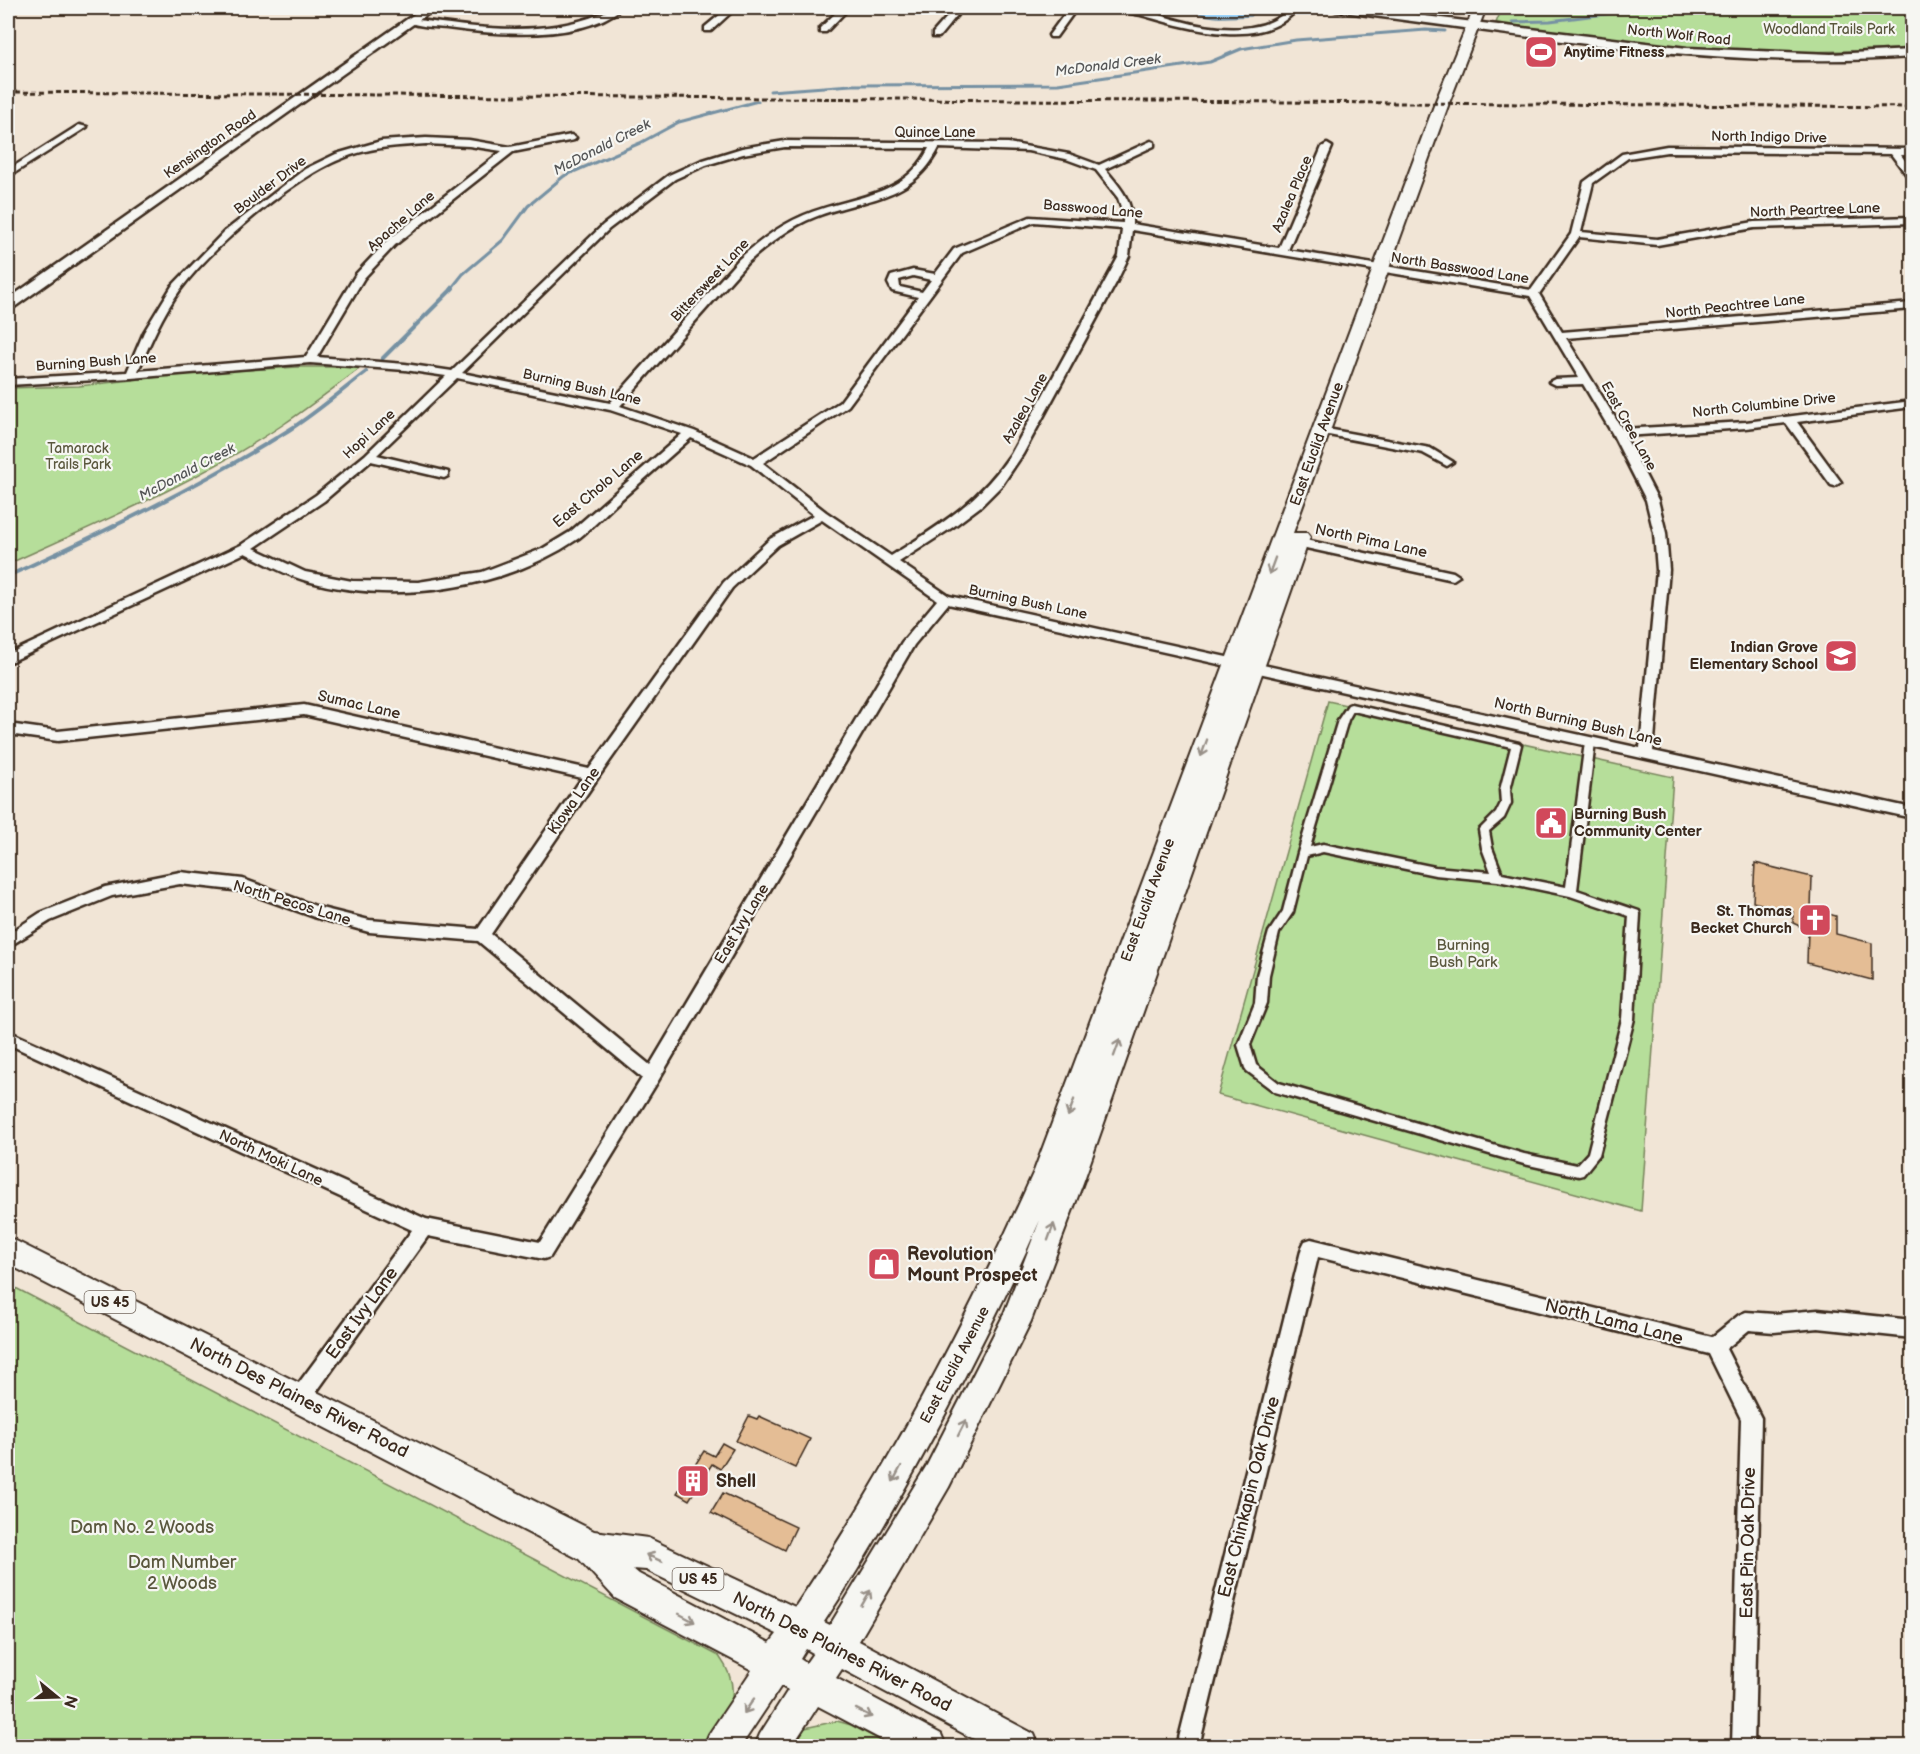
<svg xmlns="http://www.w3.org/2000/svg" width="1920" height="1754" viewBox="0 0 1920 1754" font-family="'Balsamiq Sans',sans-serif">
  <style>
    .green { fill: #b6de9a; stroke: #78845c; stroke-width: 1.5 }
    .water { fill: #9dd5fc; stroke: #7691a3; stroke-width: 1.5 }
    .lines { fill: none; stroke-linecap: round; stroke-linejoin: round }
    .stream-far1 { stroke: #7691a3; stroke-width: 3 }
    .stream { stroke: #7691a3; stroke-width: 4 }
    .building { fill: #e4bd95; stroke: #3b2a1e; stroke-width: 1.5 }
    .pedestrian-casing { stroke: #3b2a1e; stroke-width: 5 }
    .minor-casing { stroke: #3b2a1e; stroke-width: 5 }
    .secondary-casing { stroke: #3b2a1e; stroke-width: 5 }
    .primary-casing { stroke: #3b2a1e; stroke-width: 4 }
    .pedestrian { fill: #f6f6f2; fill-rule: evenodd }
    .minor { fill: #f6f6f2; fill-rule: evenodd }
    .secondary { fill: #f6f6f2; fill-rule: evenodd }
    .primary { fill: #f6f6f2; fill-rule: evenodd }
    .rail { stroke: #3b2a1e; stroke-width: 3; stroke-dasharray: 5 3; stroke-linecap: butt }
    .oneway { stroke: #989088 }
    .labels { text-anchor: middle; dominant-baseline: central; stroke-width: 4.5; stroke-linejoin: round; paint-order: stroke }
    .far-park-label { font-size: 14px; fill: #5a573d; stroke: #f6f6f2 }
    .far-street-label { font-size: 14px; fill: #3b2a1e; stroke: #f6f6f2 }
    .far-poi-label { font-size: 14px; font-weight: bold; fill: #3b2a1e; stroke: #f6f6f2; text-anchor: start }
    .far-water-label { font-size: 14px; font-style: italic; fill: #545556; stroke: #f6f6f2 }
    .shield { fill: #f6f6f2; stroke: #73675e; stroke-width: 1.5 }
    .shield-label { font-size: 14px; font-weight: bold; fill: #3b2a1e }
    .street-label { font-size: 15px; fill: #3b2a1e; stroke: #f6f6f2 }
    .poi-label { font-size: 15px; font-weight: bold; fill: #3b2a1e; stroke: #f6f6f2; text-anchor: end }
    .park-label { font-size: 15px; fill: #5a573d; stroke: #f6f6f2 }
    .near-poi-label { font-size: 18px; font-weight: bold; fill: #3b2a1e; stroke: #f6f6f2; text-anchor: start }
    .near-street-label { font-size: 18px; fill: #3b2a1e; stroke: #f6f6f2 }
    .near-park-label { font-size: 18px; fill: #5a573d; stroke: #f6f6f2 }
  </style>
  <rect width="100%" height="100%" fill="#f1e5d6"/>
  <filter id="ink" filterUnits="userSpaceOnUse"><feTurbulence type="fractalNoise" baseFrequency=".0167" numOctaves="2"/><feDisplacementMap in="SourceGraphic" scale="12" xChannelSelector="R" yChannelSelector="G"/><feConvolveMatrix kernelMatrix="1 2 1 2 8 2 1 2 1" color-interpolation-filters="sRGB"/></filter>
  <g filter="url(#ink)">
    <path class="green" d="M1502,8H1912V48C1845,52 1776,54 1708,49C1637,43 1566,32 1496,23Z
      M298,367H362C336,386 311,406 284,424C199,481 101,522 8,564V388L79,386L193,373Z
      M1328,701L1673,777L1641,1211L1218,1095Z
      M8,1284L719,1656C745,1692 729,1714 707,1746H8Z
      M837,1721L851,1725L891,1746H789L805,1728Z"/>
    <path class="water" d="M1185,8C1200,7 1245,3 1254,13L1251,16C1221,17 1214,20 1185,8Z"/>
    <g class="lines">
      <path class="stream-far1" d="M1512,22L1550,21L1652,8
        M770,91L851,85L1058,84L1210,62L1241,49L1296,40L1426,30L1445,31
        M451,289L463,274L503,240L528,206L564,176L640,143L679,122L758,101"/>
      <path class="stream" d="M382,359L453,288
        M8,576C104,532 200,486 289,430C316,413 341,391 366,372"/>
    </g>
    <path class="building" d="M1755,863L1812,877L1811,909L1836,916V934L1872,943V980L1807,963L1808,930L1793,923V912L1753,902Z
      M749,1416L757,1419L759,1416L810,1439L795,1468L736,1441Z
      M722,1443L733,1449L720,1469L712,1464L689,1500L677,1493L704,1451L714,1456Z
      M723,1493L796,1527L785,1550L711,1513Z"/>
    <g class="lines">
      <g class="pedestrian-casing">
        <path id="pedestrian" d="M1351,704L1519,743L1521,745L1510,790L1511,803L1504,818L1489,831L1492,848L1502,874L1566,887L1585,742L1590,739L1595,742L1577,890L1639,911L1640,914L1634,1019L1599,1155L1583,1175L1579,1176L1524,1164L1275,1092L1247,1071L1245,1068L1238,1045L1255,1003L1257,975L1269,932L1283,911L1298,853L1338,720L1348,705ZM1353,711L1511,747L1500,790L1501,803L1496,813L1479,830L1482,848L1491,872L1435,867L1323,844L1310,847L1348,720ZM1323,852L1435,875L1498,881L1570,896L1629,916L1622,1019L1588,1153L1577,1165L1524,1154L1279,1083L1256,1065L1250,1045L1267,1003L1269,975L1279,933L1293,912L1307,856Z"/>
      </g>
      <g class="minor-casing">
        <path id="minor" d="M613,8H622C581,42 497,35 447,28C435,27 417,27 407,21L411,19C478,28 551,40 613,8Z
          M728,8H736L711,31H705V27Z
          M841,8H849L826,32H820V28Z
          M955,8H963L939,37H933V33Z
          M1069,8H1077L1056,37H1050L1049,35Z
          M1114,8C1137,5 1159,16 1181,21C1214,30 1265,36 1290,8H1298C1264,51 1189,29 1145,16C1135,13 1122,13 1114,8Z
          M79,125L87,127L8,177V170Z
          M571,135L576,138L574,140L513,152L395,245L364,278L317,357L405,364L452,371L603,225L669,175L700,161L742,148L785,141L1008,143L1069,154L1099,165L1151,141L1154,142V146L1105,169C1119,186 1133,200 1132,224L1279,248L1322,147L1327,144L1332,147L1288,250L1531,290L1571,234L1584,182L1622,154L1667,146L1912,149V155H1901L1912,170V179L1909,178L1891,154L1667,152L1628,158L1593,183L1581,232L1657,239L1754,222L1912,217V223L1754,228L1657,245L1579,237L1539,294L1562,332L1912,303V309L1566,338L1622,429L1746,422L1912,401V407L1797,422L1841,482L1835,486L1831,485L1786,423L1746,428L1625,436L1658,500L1666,533L1669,570L1653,751L1912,808V818L948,604L914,645L658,1081L550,1257L544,1259L428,1236L307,1405L300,1407L293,1405L290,1398L293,1391L412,1230L8,1044V1031L426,1219L540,1242L642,1078L478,941L369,932L314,917L242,891L180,884L112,896L50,921L8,947V934L40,913L105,887L180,872L243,879L321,908L369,920L478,929L582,778L304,715L58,741L8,734V724L58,731L304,705L589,769L724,582L770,539L814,515L751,465L691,438C666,460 641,482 616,504C604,515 592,528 579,538C504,590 394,605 307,581C285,575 265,563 245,553L8,663V654L241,545L316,495L365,455L446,376L405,370L310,363L131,378L8,385V379L127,372L144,332L172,286L224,232L305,169L336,154L381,141L426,138L469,140L510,147ZM426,144L469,146L502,151L387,241L356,274L306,357L138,371C150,343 162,315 180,290C211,248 293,178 341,159C368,147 397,146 426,144ZM785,147L929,148C903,201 847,195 800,217C777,227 758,243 739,259L610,403L462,373L609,229L675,179L706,165L743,154ZM939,148L1028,151L1066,159L1096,170L1118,198L1123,213V223L1030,217L954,249L935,274L913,270L891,276L888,283L892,291L918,297L840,402L754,458L694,431L620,406L747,263C768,245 789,227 815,217C865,197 911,203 939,148ZM1034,222L1122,229L1119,256L1011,454C978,503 940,525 891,556L826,512L763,463L848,406L962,253ZM1132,230L1530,296L1579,378L1555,379L1549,382L1555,385L1583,384L1612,433L1646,500L1654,533L1657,570L1640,748L949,596L899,562L953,527L981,506L1002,485L1023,454L1116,283L1129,256ZM913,276L931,280L922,292L900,287L899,280ZM457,378L610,410L682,434L570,532L542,549L482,572L418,582L352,581L305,572L254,548L324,501L371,461L444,478L448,476V472L377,455ZM822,520L937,600L902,642L650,1065L491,934L597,779L732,588L778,545Z
          M1322,428L1430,448L1453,462L1447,466L1423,453L1318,433V429Z
          M1287,536L1453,572L1459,576L1453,580L1283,543L1281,540Z
          M1311,1239L1712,1337L1739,1315L1746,1312L1774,1314L1818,1310L1912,1320V1338L1818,1328L1774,1332L1749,1330L1726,1349L1761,1418L1754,1746H1732L1741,1419L1709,1354L1318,1257L1199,1746H1177L1302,1247L1305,1241Z"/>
      </g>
      <g class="secondary-casing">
        <path id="secondary" d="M423,8H436L13,308L8,309V299Z
          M1331,8H1359L1687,48L1831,54L1912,50V57C1720,71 1527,35 1336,11Z"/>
      </g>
      <g class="primary-casing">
        <path id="primary" d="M1474,8H1486L1449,103L1293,533H1307L1310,537L1084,1180L1031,1321L949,1487L859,1641L1034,1734L1039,1746H987L842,1669L836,1678L941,1734L946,1746H894L818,1706L792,1746H755L760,1734L788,1690L781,1686L741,1746H704L709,1734L752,1670L615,1598L579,1559L8,1264V1237L594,1531L648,1538L795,1607C888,1470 966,1322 1034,1171L1435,103ZM1040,1220L1003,1316L927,1465L830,1625L824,1622C870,1553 909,1482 948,1409C980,1347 1012,1285 1040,1220ZM633,1569L646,1570L777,1634L770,1643L639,1574ZM806,1649L813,1653L806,1663L800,1659Z"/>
      </g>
      <use href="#pedestrian" class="pedestrian"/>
      <use href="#minor" class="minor"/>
      <use href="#secondary" class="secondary"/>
      <use href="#primary" class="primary"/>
      <path class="rail" d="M8,92L1912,107"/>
    </g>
    <defs><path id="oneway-shaft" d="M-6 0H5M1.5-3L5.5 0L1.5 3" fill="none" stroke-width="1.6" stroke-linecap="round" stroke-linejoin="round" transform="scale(1.5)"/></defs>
    <g class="oneway">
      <use href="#oneway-shaft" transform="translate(1272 566) rotate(110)"/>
      <use href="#oneway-shaft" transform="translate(1204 748) rotate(110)"/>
      <use href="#oneway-shaft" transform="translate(1117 1048) rotate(-70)"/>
      <use href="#oneway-shaft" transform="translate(1071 1108) rotate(110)"/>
      <use href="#oneway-shaft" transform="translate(1051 1232) rotate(-70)"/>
      <use href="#oneway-shaft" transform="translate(962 1428) rotate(-63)"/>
      <use href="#oneway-shaft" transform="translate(897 1474) rotate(118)"/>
      <use href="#oneway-shaft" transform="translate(654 1558) rotate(-156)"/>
      <use href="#oneway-shaft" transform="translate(866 1598) rotate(-60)"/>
      <use href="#oneway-shaft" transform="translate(687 1618) rotate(28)"/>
      <use href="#oneway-shaft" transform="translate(749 1706) rotate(124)"/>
      <use href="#oneway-shaft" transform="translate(864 1713) rotate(27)"/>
    </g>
  </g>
  <defs>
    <g id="stadium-square" transform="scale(1.725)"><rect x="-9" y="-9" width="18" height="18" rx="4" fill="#d1495b" stroke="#f6f6f2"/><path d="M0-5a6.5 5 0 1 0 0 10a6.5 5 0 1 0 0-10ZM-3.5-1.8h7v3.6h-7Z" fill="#fff"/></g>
    <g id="school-square" transform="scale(1.725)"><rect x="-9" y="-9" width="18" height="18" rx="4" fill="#d1495b" stroke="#f6f6f2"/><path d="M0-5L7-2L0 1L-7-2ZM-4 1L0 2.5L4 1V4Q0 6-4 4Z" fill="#fff"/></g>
    <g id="civic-square" transform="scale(1.725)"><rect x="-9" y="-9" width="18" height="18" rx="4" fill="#d1495b" stroke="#f6f6f2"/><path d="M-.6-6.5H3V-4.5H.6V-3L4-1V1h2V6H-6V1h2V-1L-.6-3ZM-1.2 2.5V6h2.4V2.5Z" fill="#fff"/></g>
    <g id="church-square" transform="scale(1.725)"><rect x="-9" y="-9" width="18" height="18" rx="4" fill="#d1495b" stroke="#f6f6f2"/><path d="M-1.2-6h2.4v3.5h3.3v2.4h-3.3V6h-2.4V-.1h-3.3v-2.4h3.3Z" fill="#fff"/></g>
    <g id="shop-square" transform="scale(1.725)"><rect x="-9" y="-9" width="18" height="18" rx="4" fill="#d1495b" stroke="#f6f6f2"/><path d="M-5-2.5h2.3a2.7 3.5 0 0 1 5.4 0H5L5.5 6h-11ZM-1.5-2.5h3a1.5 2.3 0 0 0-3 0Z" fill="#fff"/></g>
    <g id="building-square" transform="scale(1.725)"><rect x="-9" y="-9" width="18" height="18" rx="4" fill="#d1495b" stroke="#f6f6f2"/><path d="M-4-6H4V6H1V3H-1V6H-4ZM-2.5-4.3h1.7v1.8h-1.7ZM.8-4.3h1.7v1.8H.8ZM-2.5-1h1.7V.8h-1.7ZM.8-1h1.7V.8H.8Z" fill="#fff"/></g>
  </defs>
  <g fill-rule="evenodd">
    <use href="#stadium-square" x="1541" y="52"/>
    <use href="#school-square" x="1841" y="656"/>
    <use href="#civic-square" x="1551" y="823"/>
    <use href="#church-square" x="1815" y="920"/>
    <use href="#shop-square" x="884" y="1264"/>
    <use href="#building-square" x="693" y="1481"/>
  </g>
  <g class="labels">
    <g class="far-park-label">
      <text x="1829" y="29">Woodland Trails Park</text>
      <text x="78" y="448">Tamarack<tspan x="78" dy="16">Trails Park</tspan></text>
    </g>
    <g class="far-street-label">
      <text transform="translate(1679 35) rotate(6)">North Wolf Road</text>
      <text x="935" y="132">Quince Lane</text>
      <text transform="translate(1769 137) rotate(1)">North Indigo Drive</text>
      <text transform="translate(210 144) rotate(-35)">Kensington Road</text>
      <text transform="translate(270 185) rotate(-37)">Boulder Drive</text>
      <text transform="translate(1292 194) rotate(-67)">Azalea Place</text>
      <text transform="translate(1093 209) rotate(5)">Basswood Lane</text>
      <text transform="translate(1815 210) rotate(-2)">North Peartree Lane</text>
      <text transform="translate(401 221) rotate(-41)">Apache Lane</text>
      <text transform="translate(1460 268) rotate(9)">North Basswood Lane</text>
      <text transform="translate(710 280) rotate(-47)">Bittersweet Lane</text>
      <text transform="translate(1735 306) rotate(-6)">North Peachtree Lane</text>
      <text transform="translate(96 362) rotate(-4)">Burning Bush Lane</text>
      <text transform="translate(582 387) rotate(13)">Burning Bush Lane</text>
      <text transform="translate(1764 405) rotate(-6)">North Columbine Drive</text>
      <text transform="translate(1025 408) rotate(-61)">Azalea Lane</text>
      <text transform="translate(1629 426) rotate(61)">East Cree Lane</text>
      <text transform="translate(369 434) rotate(-43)">Hopi Lane</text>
      <text transform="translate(1028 602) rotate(12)">Burning Bush Lane</text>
    </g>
    <g class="far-poi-label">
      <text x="1564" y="52">Anytime Fitness</text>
    </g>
    <g class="far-water-label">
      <text transform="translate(1108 65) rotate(-7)">McDonald Creek</text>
      <text transform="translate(602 147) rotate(-27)">McDonald Creek</text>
      <text transform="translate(187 472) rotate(-28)">McDonald Creek</text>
    </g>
    <g class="shield">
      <rect x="84.5" y="1291" width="51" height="22" rx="4.5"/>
      <rect x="672.5" y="1568" width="51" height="22" rx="4.5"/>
    </g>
    <g class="shield-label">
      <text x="110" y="1302">US 45</text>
      <text x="698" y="1579">US 45</text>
    </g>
    <g class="street-label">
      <text transform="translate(1317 444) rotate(-70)">East Euclid Avenue</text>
      <text transform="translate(598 489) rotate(-40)">East Cholo Lane</text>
      <text transform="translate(1371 541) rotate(12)">North Pima Lane</text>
      <text transform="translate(359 705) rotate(13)">Sumac Lane</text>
      <text transform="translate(1578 722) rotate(13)">North Burning Bush Lane</text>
      <text transform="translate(574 801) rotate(-55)">Kiowa Lane</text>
      <text transform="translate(1148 900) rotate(-70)">East Euclid Avenue</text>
      <text transform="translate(292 903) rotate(17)">North Pecos Lane</text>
      <text transform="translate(742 924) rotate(-59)">East Ivy Lane</text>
      <text transform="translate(271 1158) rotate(25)">North Moki Lane</text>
      <text transform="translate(955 1365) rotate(-62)">East Euclid Avenue</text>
    </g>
    <g class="poi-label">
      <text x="1818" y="647">Indian Grove<tspan x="1818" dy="17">Elementary School</tspan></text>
      <text x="1574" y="814" text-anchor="start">Burning Bush<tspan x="1574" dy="17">Community Center</tspan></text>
      <text x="1792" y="911">St. Thomas<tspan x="1792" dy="17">Becket Church</tspan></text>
    </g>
    <g class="park-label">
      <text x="1463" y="945">Burning<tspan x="1463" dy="17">Bush Park</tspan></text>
    </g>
    <g class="near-poi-label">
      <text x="907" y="1254">Revolution<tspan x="907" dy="21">Mount Prospect</tspan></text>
      <text x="716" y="1481">Shell</text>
    </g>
    <g class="near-street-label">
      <text transform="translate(362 1313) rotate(-54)">East Ivy Lane</text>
      <text transform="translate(1614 1322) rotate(14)">North Lama Lane</text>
      <text transform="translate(299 1398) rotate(27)">North Des Plaines River Road</text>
      <text transform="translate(1249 1497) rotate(-76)">East Chinkapin Oak Drive</text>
      <text transform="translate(1748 1543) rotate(-89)">East Pin Oak Drive</text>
      <text transform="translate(842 1652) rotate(27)">North Des Plaines River Road</text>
    </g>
    <g class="near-park-label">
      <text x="142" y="1527">Dam No. 2 Woods</text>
      <text x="182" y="1562">Dam Number<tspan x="182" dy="21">2 Woods</tspan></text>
    </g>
  </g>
  <rect width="1920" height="1754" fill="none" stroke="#f6f6f2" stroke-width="30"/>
  <rect x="15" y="15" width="1890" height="1724" fill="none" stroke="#3b2a1e" stroke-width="2" filter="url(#ink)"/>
  <g transform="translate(57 1697) rotate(109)" stroke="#f6f6f2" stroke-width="4.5" paint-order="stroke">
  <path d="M0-4.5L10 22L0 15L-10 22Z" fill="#3b2a1e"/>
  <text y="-9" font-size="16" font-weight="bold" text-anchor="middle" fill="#3b2a1e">N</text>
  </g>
</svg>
